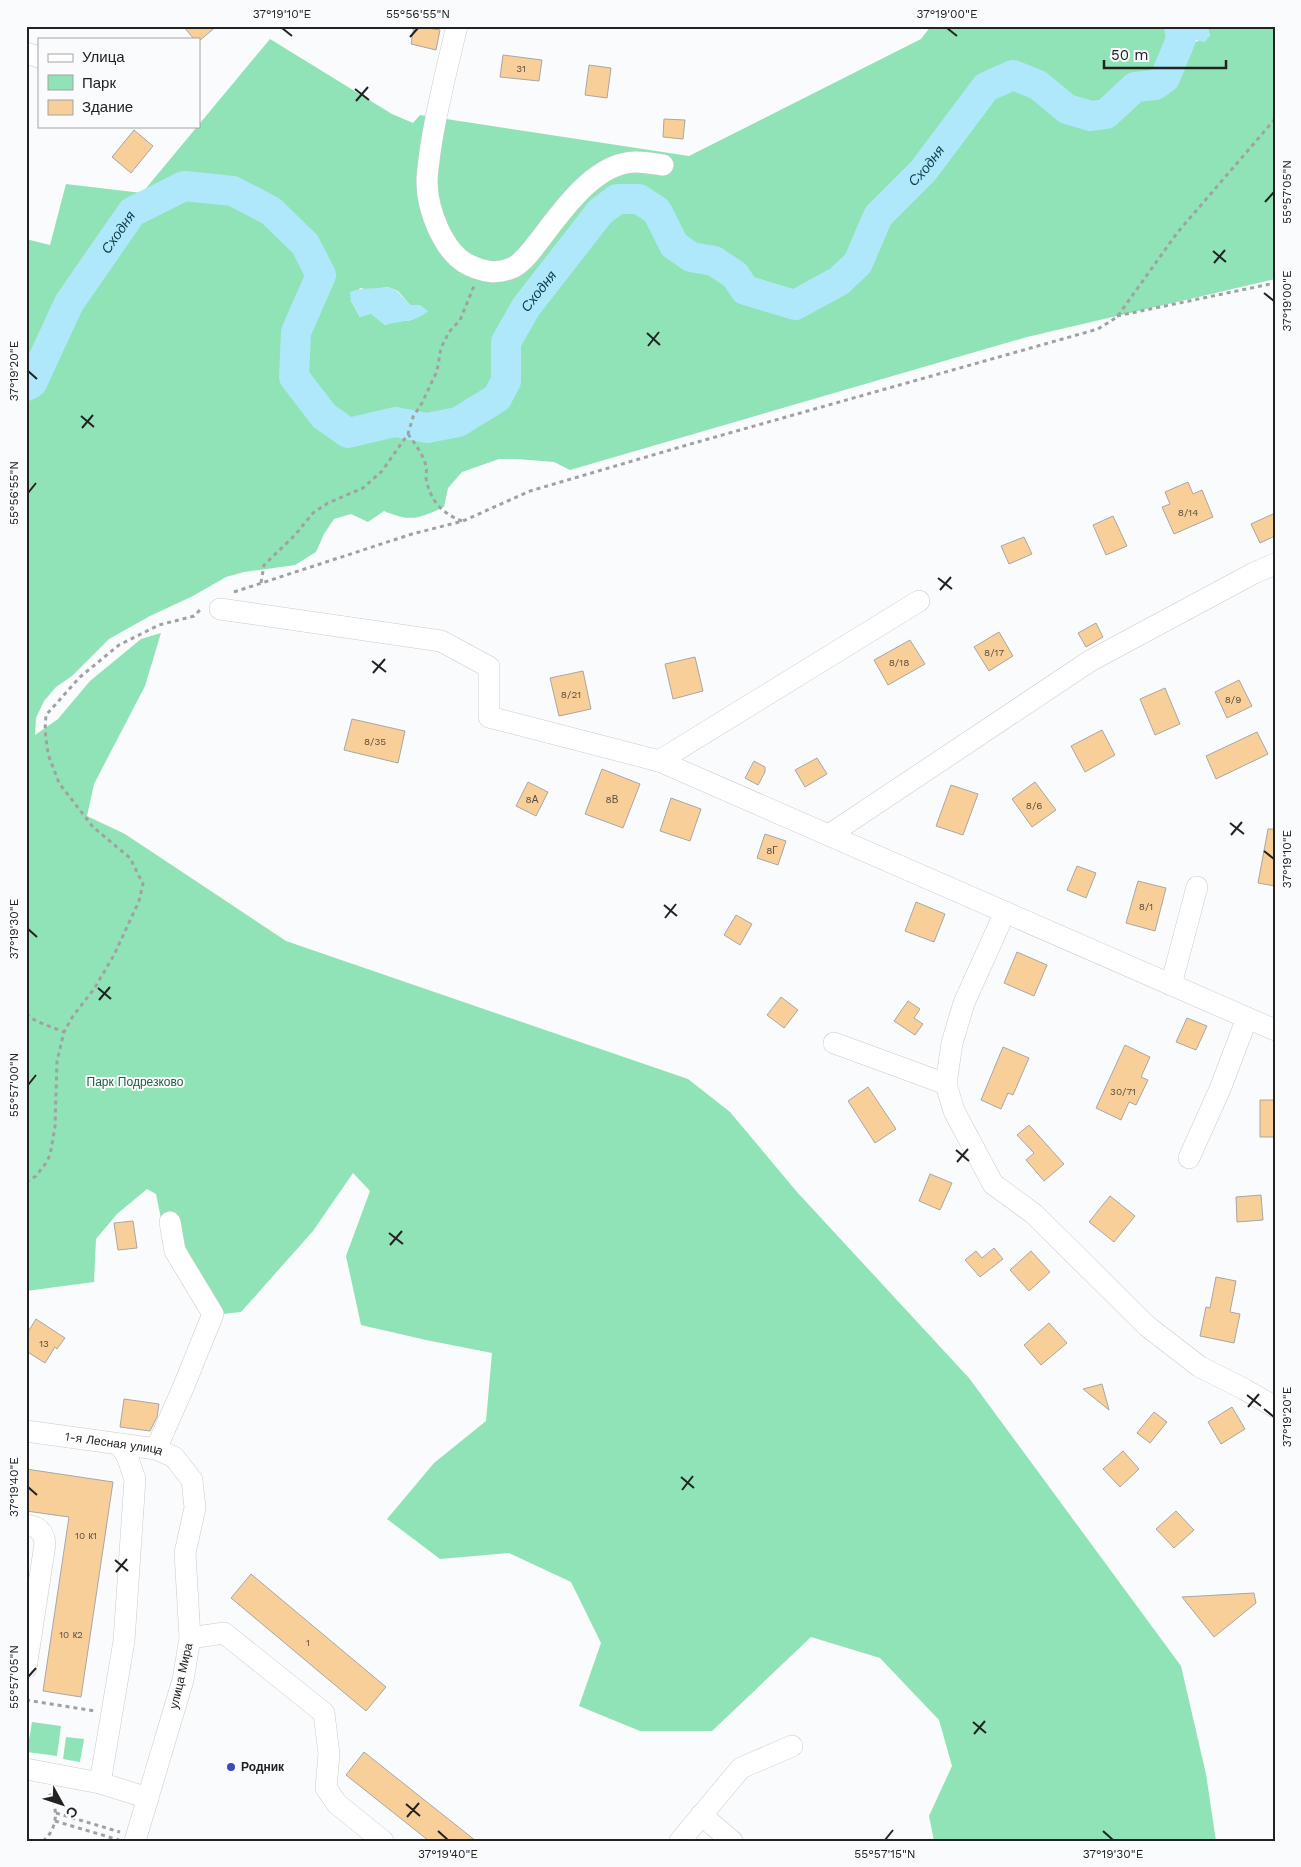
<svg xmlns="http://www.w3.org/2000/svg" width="1301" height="1867" viewBox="0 0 1301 1867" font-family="'Work Sans',sans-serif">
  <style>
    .green { fill: #90e3b7; fill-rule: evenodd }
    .water { fill: #b0e8fb }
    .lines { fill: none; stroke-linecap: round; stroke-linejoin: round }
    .river { stroke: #b0e8fb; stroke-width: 30 }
    .building { fill: #f9cf99; stroke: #a7a7a6 }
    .minor-casing { stroke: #cbcbcc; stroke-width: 22 }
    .path { stroke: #a1a1a2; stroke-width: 3; stroke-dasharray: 4 4; stroke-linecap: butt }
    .minor { stroke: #fff; stroke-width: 21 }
    .ticks { fill: none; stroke: #222; stroke-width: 2 }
    .poi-dot { fill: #384cbf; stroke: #fafbfc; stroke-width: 2 }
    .labels { text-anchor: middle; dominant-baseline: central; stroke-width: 4; stroke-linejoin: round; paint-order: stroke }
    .number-label { font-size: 10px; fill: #584d40 }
    .park-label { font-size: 12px; fill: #216043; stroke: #fafbfc }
    .street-label { font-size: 12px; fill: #222; stroke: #fafbfc }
    .poi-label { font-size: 12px; font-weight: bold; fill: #222; stroke: #fafbfc; text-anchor: start }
    .water-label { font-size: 14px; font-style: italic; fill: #0d3c49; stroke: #fafbfc }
    .neatline { fill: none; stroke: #222; stroke-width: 2 }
    .ticks-label { font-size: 12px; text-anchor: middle; fill: #222 }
  </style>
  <rect width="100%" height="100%" fill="#fafbfc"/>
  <path class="green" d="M931,26H1165L1169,32L1170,42V51L1166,60L1170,78C1175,55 1188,43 1210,36L1207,26H1275V279L1027,337L570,470L554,462L517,459H499L462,472L448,488L444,507C418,519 411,522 384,511L368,522L351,514L334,519L324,534L316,552L295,565L244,572L226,577L193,596L150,616L109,639L72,676L56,687L44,701L36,718L35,735L58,719L90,681L141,639L161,633L145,686L94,784L87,816L125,834L286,941L688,1079L730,1112L797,1192L969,1378L1181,1666L1206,1774L1216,1841H934L929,1816L952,1766L939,1720L880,1658L811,1637L712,1731H640L579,1706L601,1643L571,1582L509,1553L440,1559L387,1519L434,1463L486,1421L492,1353L426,1340L361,1325L346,1256L370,1191L353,1173L313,1231L241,1312L203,1316L168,1253L156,1194L147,1189L117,1214L96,1239L94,1282L26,1291V239L50,245L66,184L142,193L270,39L392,114L413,123L420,115L689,156L921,39ZM388,287L398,291L410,305H420L412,320L393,322L385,325L371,313L360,317L351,301L360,288L369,290Z
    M32,1722L61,1726L57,1756L27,1752Z
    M66,1737L84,1739L80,1762L63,1759Z"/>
  <path class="water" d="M1165,26H1207L1210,35L1205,42L1196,40C1186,46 1177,57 1172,68C1170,74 1170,78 1166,83L1159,79C1165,61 1176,44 1165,26Z
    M388,287L397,291L410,305H420L428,311C415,323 401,320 385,325L371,314L360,317L351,301L350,292C362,287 376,289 388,287Z"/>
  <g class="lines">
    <path class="river" id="s1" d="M26,386L32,383L69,303L132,212L184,186L233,191L271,211L305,244L321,275L296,332L294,377L324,416L348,433L395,422L427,428L458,422L497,398L506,381V342L526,307L600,212L617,199H639L657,211L674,245L691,257L714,261L735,275L745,290L795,305L839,281L858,263L878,216L923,171L986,87L1013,75L1038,85L1067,109L1091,116L1106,114L1135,87L1155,85L1165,78L1181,39L1179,26"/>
  </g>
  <path class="building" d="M183,26H217L199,41V39H194Z
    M414,26L440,30L436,50L411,44Z
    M503,55L542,60L539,81L500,77Z
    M589,65L611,68L607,98L585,95Z
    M664,119L685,120L683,139L663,137Z
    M134,130L153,146L131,173L112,157Z
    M1188,482L1193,494L1202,490L1213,517L1174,534L1162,507L1170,504L1165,492Z
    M1275,513V536L1260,543L1251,524Z
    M1113,516L1127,546L1106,555L1093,525Z
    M1024,537L1032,554L1009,564L1001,546Z
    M1096,623L1103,637L1086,647L1078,633Z
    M999,632L1013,656L989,671L974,647Z
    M910,640L925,664L888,685L874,660Z
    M695,657L703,691L673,699L665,664Z
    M583,671L591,709L559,716L550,678Z
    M1239,680L1252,706L1227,718L1215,692Z
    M1165,688L1180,724L1155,735L1140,699Z
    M352,719L405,731L398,763L344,750Z
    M1102,730L1115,755L1085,772L1071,746Z
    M1257,732L1268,754L1216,779L1206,756Z
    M817,758L827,774L805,787L795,770Z
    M754,761L765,767V772L758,785L745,778Z
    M602,769L640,784L623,828L585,814Z
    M528,782L548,792L536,816L516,806Z
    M1035,782L1056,810L1032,827L1012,799Z
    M951,785L978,794L963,835L936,826Z
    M671,798L701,809L690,841L660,831Z
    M1268,829H1275V886L1258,883Z
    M765,834L786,841L778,865L757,858Z
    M1077,866L1096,873L1086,898L1067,890Z
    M1138,881L1166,888L1155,931L1126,923Z
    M916,902L945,914L934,942L905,931Z
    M736,915L752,924L740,945L724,935Z
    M1017,952L1047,965L1034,996L1004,983Z
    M781,997L798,1010L784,1028L767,1015Z
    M908,1001L920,1009L914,1018L923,1024L915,1035L894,1021Z
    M1187,1018L1207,1026L1196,1050L1176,1042Z
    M1125,1045L1150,1057L1141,1077L1148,1080L1136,1105L1129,1102L1121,1120L1096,1108Z
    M1003,1047L1029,1058L1013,1095L1008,1093L1001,1109L981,1100Z
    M868,1087L896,1129L875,1143L848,1101Z
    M1260,1100H1275V1137H1260Z
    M1029,1125L1064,1164L1044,1181L1026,1160L1034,1153L1017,1135Z
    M930,1174L952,1183L940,1210L919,1201Z
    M1261,1195L1263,1220L1237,1222L1236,1197Z
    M1110,1196L1135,1216L1114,1242L1089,1222Z
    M133,1221L137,1248L118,1250L114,1223Z
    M994,1248L1003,1259L980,1277L965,1260L976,1251L982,1258Z
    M1031,1251L1050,1272L1029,1291L1010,1270Z
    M1216,1277L1236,1281L1230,1312L1240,1314L1234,1343L1200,1336L1206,1307L1210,1308Z
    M36,1319L65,1338L57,1349L55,1347L45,1363L26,1351V1335Z
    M1049,1323L1067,1343L1041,1365L1024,1345Z
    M1102,1384L1109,1410L1083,1389Z
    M124,1399L159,1404L157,1417L150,1431L120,1427Z
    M1232,1407L1245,1429L1221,1444L1208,1422Z
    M1154,1412L1167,1422L1150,1443L1137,1433Z
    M1123,1451L1139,1469L1120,1487L1103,1469Z
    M26,1469L113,1482L81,1697L43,1691L69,1517L26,1511Z
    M1176,1511L1194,1530L1174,1548L1156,1529Z
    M251,1574L386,1687L366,1711L231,1598Z
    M1254,1593L1256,1603L1214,1637L1182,1597Z
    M364,1752L476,1841H429L346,1775Z"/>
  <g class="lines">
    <g class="minor-casing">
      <g id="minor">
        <path d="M457,26C447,68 436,110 430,152C429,162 427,172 427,182C427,209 443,251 467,264C483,272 497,275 514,267C525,261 534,247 542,237C564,208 597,161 637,162C645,162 654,164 663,165"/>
        <path d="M26,53L39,57"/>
        <path d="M220,609L441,641L489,667V717L659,761L1275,1030"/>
        <path d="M659,761L919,601"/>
        <path d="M829,835L1090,661L1254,573L1275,564"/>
        <path d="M1005,912L964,1003L952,1043L946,1084L954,1111L993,1184L1034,1214L1147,1326L1200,1367L1244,1389L1275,1407"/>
        <path d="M1171,985L1197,887"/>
        <path d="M834,1043L946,1084"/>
        <path d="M1189,1158L1220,1089L1247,1018"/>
        <path id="s2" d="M26,1431L156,1449L174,1457L192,1480L195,1508L185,1553L190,1638L183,1680L135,1841"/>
        <path d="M156,1449L183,1388L213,1314L175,1251L170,1222"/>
        <path d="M26,1525C38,1526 44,1532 45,1544L26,1668"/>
        <path d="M190,1638L224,1633L324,1713L329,1754L326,1788L337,1804L383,1841"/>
        <path d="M26,1769L100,1783L148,1798"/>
        <path d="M100,1783L124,1641L135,1479L127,1456L119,1444"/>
        <path d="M701,1815L732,1841"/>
        <path d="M680,1841L741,1768L792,1746"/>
      </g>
    </g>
    <path class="path" d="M1117,316L1275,283
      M408,434C415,444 423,454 426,466C427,469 426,474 426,478C430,500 441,513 462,521
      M261,583L264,565L295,535L313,513L328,503L363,488L382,471L408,434L413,417L422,403L437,371L441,348L449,332L460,320L474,286
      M234,592L412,534L463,521L530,491L694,443L1098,329L1117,317L1177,233L1275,119
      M26,1014L36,1021L64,1032
      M26,1182L36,1176L46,1163L50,1155L55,1127L57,1061L64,1032L73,1016L94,989L114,955L139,901L143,884L130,858L93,827L59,783L48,754L45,730L46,715L80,677L119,645L159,625L194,616L202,608
      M26,1700L95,1711
      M56,1813L120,1832
      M55,1821L119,1840
      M43,1841C58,1829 59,1807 48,1792"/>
    <use href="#minor" class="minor"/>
  </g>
  <path class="ticks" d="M282,28L292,36M947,28L957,36M410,37L418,28M355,89L369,100M356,101L368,87M1265,202L1274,192M1213,251L1226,262M1214,263L1225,250M1264,293L1274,301M647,333L660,345M648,346L659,332M28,371L37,379M81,416L94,427M82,428L93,415M28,493L36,483M938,578L952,589M940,590L951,577M372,661L386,672M373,673L385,659M1230,823L1244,834M1231,835L1242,822M1264,851L1274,859M664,905L677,916M665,918L676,904M28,929L37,937M98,988L111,999M99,1000L110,987M28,1085L36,1075M956,1150L969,1161M957,1162L968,1149M389,1233L403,1244M390,1245L402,1231M1247,1395L1261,1406M1248,1407L1259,1394M1264,1409L1274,1417M681,1477L694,1488M28,1487L37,1495M682,1490L693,1476M115,1560L128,1571M116,1572L127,1559M28,1677L36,1668M973,1722L986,1733M974,1734L985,1721M406,1804L420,1816M407,1817L419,1803M438,1831L448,1840M1103,1831L1113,1840M885,1840L893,1830"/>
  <circle class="poi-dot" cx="231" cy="1767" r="5"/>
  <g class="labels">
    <g class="number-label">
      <text x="521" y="68">31</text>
      <text x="1188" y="512">8/14</text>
      <text x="994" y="652">8/17</text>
      <text x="899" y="662">8/18</text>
      <text x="571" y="694">8/21</text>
      <text x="1233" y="699">8/9</text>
      <text x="375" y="741">8/35</text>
      <text x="532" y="799">8А</text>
      <text x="612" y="799">8В</text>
      <text x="1034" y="805">8/6</text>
      <text x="772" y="850">8Г</text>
      <text x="1146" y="906">8/1</text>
      <text x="1123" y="1091">30/71</text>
      <text x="44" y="1343">13</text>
      <text x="86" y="1535">10 к1</text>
      <text x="71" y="1634">10 к2</text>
      <text x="308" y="1642">1</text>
    </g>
    <g class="park-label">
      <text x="135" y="1082">Парк Подрезково</text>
    </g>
    <g class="street-label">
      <text stroke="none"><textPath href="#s2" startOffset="89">1-я Лесная улица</textPath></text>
      <text transform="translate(181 1676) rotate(-77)">улица Мира</text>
    </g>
    <g class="poi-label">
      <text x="241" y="1767">Родник</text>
    </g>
    <g class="water-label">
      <text stroke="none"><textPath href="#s1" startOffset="1441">Сходня</textPath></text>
      <text stroke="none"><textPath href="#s1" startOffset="181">Сходня</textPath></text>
      <text stroke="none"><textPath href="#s1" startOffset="901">Сходня</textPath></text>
    </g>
  </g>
  <rect width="1301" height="1867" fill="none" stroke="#fafbfc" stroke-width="55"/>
  <rect x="38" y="38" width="162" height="90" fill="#fafbfc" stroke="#a4a4a5"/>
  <rect x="48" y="54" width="25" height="8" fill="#ffffff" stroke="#a4a4a5"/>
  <text x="82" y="62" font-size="15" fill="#222222">Улица</text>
  <rect x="48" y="75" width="25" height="15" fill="#90e3b7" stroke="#a4a4a5"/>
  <text x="82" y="88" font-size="15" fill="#222222">Парк</text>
  <rect x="48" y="100" width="25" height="15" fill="#f9cf99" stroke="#a4a4a5"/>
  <text x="82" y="112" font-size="15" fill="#222222">Здание</text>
  <g transform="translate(62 1804) rotate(130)" stroke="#fafbfc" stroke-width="4" paint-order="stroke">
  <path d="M0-4L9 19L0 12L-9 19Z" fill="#222222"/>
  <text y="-8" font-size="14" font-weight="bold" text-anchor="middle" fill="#222222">С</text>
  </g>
  <path d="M1104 60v8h122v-8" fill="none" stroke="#222222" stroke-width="2.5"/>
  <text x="1111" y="60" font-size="15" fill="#222222" stroke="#fafbfc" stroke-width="4" paint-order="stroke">50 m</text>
  <rect x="28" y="28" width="1246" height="1812" class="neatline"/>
  <g class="ticks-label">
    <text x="282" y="18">37°19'10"E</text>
    <text x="418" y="18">55°56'55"N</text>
    <text x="947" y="18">37°19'00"E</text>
    <text transform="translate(1287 192) rotate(-90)" y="4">55°57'05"N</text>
    <text transform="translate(1287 301) rotate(-90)" y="4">37°19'00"E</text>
    <text transform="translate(14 371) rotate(-90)" y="4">37°19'20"E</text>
    <text transform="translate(14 493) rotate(-90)" y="4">55°56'55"N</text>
    <text transform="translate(1287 859) rotate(-90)" y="4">37°19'10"E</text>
    <text transform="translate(14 929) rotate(-90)" y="4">37°19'30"E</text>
    <text transform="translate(14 1085) rotate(-90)" y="4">55°57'00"N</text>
    <text transform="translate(1287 1417) rotate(-90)" y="4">37°19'20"E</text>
    <text transform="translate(14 1487) rotate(-90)" y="4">37°19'40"E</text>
    <text transform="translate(14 1677) rotate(-90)" y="4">55°57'05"N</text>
    <text x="448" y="1858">37°19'40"E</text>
    <text x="885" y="1858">55°57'15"N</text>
    <text x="1113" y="1858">37°19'30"E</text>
  </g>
</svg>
